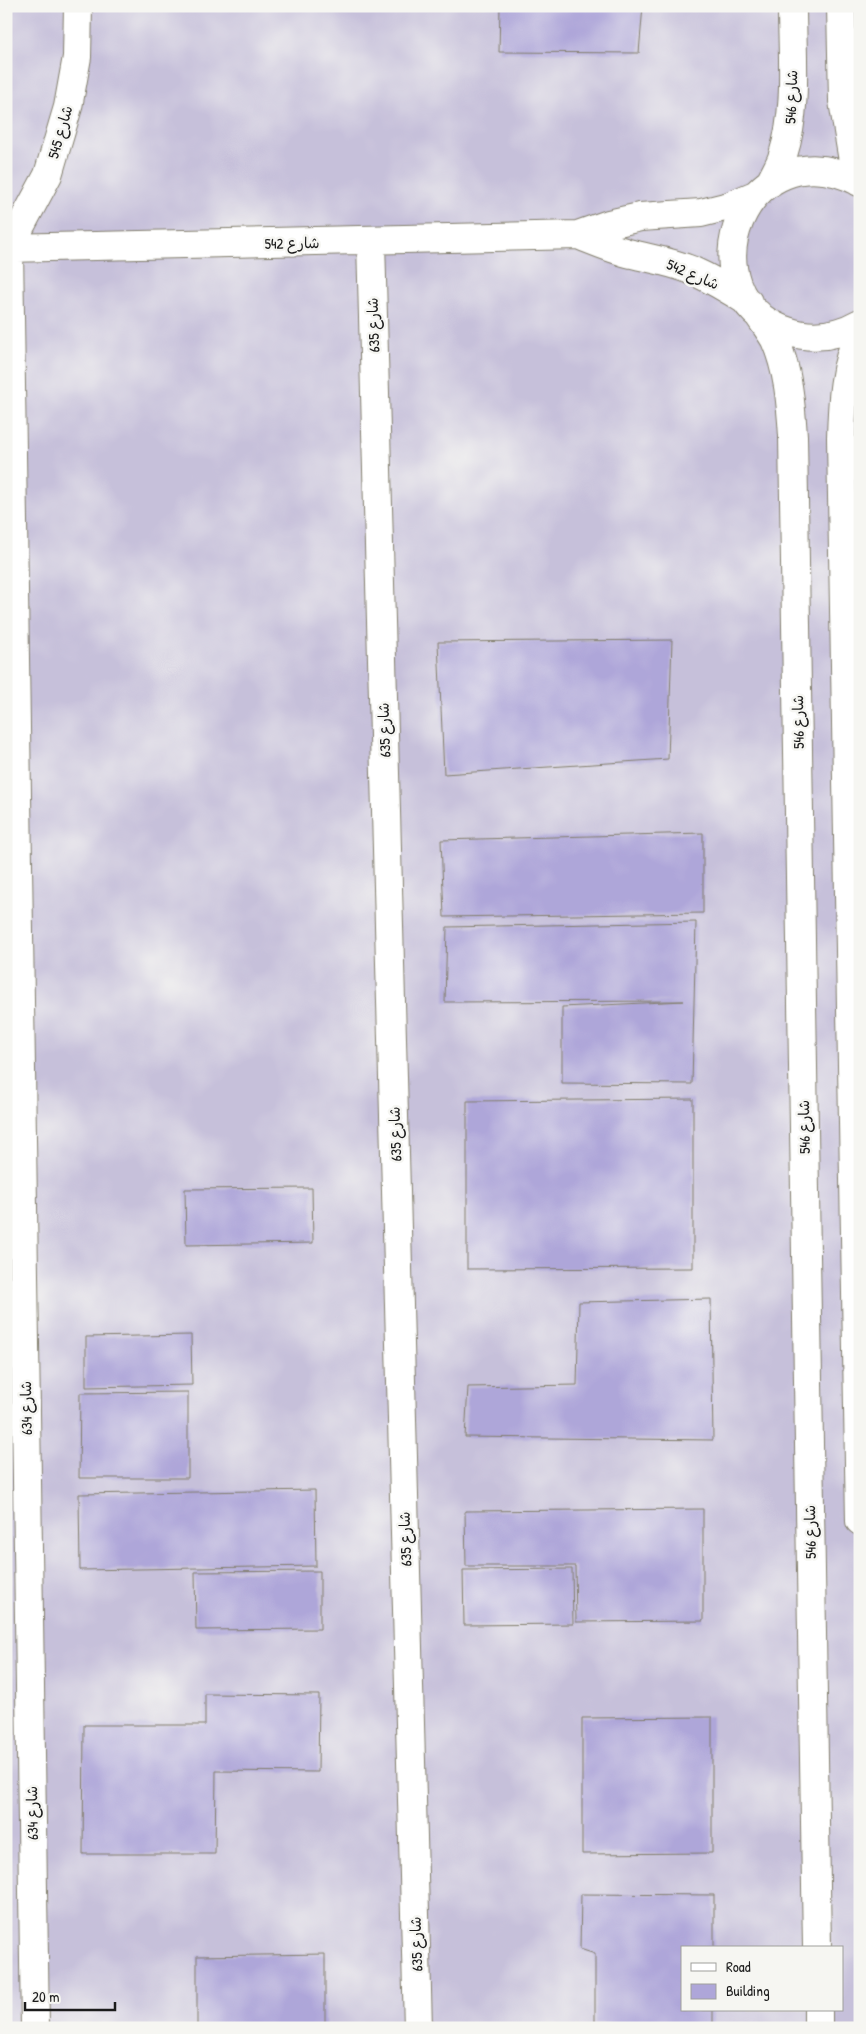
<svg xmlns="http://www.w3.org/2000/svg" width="866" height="2034" viewBox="0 0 866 2034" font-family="'Patrick Hand','Playpen Sans Arabic',sans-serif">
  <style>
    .industrial { fill: #c6c0da; fill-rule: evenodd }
    .building { fill: #aea6d9 }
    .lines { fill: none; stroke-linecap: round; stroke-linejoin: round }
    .minor-casing { stroke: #827e6c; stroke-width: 30 }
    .minor { stroke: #fff; stroke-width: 28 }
    .labels { text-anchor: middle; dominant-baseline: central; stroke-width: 5; stroke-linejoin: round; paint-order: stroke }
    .street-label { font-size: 15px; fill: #1c1c1c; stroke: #f6f6f2 }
  </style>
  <rect width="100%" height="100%" fill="#f6f6f2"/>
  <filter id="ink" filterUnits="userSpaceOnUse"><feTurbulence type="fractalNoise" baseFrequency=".02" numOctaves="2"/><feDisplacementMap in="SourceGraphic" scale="10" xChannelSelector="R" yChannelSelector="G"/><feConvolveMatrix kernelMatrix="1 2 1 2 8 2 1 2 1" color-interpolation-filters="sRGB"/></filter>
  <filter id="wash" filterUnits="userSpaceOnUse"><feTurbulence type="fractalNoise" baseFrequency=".0096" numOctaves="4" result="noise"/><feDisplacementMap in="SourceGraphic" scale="20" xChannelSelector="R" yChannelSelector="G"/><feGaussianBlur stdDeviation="1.12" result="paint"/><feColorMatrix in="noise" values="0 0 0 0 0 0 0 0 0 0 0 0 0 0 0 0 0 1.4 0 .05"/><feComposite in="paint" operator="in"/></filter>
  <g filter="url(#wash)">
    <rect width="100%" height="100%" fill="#e8e0bc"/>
    <path class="industrial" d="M6,6H860V2028H6ZM682,1948H842V2010H682Z"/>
    <g id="blocks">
      <path class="building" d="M500,6H643L639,53L499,52Z
        M672,640L668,759L444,774L438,642Z
        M703,833V913L444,917L441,840Z
        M696,922L692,1084L562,1083V1007L684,1001L445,1002L447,927Z
        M693,1099V1268L467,1269V1101Z
        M312,1188L313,1243L186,1245L185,1189Z
        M711,1299L713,1440L465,1437L468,1387L577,1385L579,1302Z
        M191,1335L192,1385L86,1387V1337Z
        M188,1392V1478H79L80,1393Z
        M315,1490L316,1566L80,1570L79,1494Z
        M703,1509V1621L576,1622L575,1566H466L465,1511Z
        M572,1569L573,1624L464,1625L463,1570Z
        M320,1571V1629L196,1630L195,1572Z
        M205,1694L319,1695L318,1772L216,1771L215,1854H83L84,1725H205Z
        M712,1717V1853L582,1854V1718Z
        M581,1894L714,1895V1948H682V2010H713V2024L595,2023V1954L580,1949Z
        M325,1954V2028H197V1956Z"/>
    </g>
  </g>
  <g filter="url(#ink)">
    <use href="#blocks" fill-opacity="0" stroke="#827e6c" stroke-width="1"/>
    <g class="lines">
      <g class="minor-casing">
        <path id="minor" d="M841,6L843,101L852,155L859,182
          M860,182C744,122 680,294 787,331C813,340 837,336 860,323
          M770,183C774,174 780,165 783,155C798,108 792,55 792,6
          M578,235C596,242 614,250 632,254C652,259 672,262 691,270C711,279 730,290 748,302
          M371,241L418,2028
          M6,248L578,235L609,224L640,217L701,213L729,206L755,195
          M758,314C763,322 770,331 775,340C788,369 791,404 793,436L817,1948
          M860,333C843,364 842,403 841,438L860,1521
          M818,2010V2028
          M35,2028L9,248L48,175L68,107L77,57L78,6"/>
      </g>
      <use href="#minor" class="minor"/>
    </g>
  </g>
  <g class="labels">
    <g class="street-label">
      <text transform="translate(791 97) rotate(-88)">شارع 546</text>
      <text transform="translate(60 132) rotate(-74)">شارع 545</text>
      <text transform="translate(292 243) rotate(-1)">شارع 542</text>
      <text transform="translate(693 274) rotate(23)">شارع 542</text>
      <text transform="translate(373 325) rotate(-92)">شارع 635</text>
      <text transform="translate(798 722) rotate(-91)">شارع 546</text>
      <text transform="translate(384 730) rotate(-92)">شارع 635</text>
      <text transform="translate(804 1127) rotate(-91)">شارع 546</text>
      <text transform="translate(395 1134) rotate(-92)">شارع 635</text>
      <text transform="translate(26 1408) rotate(-91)">شارع 634</text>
      <text transform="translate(810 1532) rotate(-91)">شارع 546</text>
      <text transform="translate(405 1539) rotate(-92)">شارع 635</text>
      <text transform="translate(32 1813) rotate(-91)">شارع 634</text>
      <text transform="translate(416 1944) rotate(-92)">شارع 635</text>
    </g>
  </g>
  <rect width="866" height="2034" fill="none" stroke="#f6f6f2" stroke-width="25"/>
  <rect x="681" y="1946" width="162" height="65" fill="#f6f6f2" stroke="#9f9f9c"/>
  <rect x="691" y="1963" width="25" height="8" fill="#ffffff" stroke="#9f9f9c"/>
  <text x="726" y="1972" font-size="15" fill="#1c1c1c">Road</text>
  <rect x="691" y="1984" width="25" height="15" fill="#aea6d9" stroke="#9f9f9c"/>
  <text x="726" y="1996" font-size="15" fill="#1c1c1c">Building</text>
  <path d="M25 2002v8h90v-8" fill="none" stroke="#1c1c1c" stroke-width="2.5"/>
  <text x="32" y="2002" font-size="15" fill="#1c1c1c" stroke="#f6f6f2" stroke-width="4" paint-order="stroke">20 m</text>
</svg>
